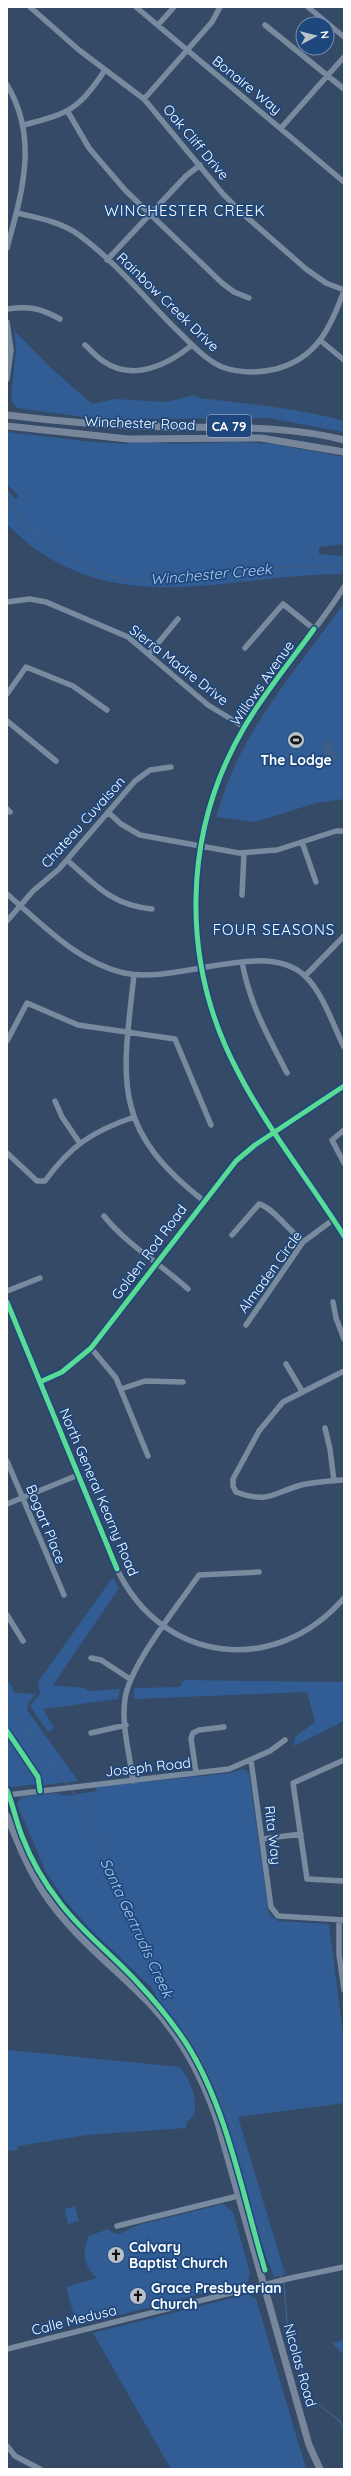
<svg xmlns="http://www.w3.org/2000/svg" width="351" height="2476" viewBox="0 0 351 2476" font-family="Quicksand,sans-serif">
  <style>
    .green { fill: #315d94 }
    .water { fill: #405e85 }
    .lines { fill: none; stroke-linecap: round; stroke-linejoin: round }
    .stream { stroke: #405e85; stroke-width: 1.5 }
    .minor { stroke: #788a9e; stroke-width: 5.5 }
    .major { stroke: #78869c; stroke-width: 7 }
    .cycleway-casing { stroke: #1e477d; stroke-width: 8 }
    .cycleway { stroke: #5adb95; stroke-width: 5 }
    .labels { text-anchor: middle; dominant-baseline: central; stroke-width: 3.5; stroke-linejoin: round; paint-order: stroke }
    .shield { fill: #1e477d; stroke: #bcc8d8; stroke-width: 1 }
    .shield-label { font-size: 13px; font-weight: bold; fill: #fff }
    .street-label { font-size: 14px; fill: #fff; stroke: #1e477d }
    .poi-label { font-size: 14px; font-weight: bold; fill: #fff; stroke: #1e477d; text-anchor: start }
    .neighbourhood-label { font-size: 15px; letter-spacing: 1px; fill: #fff; stroke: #1e477d }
    .water-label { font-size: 15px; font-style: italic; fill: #abcaef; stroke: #1e477d }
  </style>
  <rect width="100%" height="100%" fill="#344a67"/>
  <path class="green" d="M14,330L50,367L92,404L115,399L166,402L194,395L199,398C248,404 296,408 344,421V432L268,418L124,419L85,417L17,408L11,399L16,349Z
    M7,432L93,442L128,444V439L170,444L241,442L273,444L344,457V544L319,547V554L344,556V567L341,574C236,574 132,616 37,550C26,543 17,533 7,524V490L15,499L19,496L7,484Z
    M344,603V799L316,803L255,822L216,817C223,796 229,776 239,757C265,704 310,651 344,603Z
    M113,1577L119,1588L53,1685L84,1688L89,1691L120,1689L118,1699L43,1709L54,1728L48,1732L30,1706L40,1694L38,1682Z
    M184,1680L344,1682V1721L294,1746L295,1737L315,1722L307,1692L134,1699V1688L180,1687Z
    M7,1681L12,1686L14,1693L36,1694L29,1702L27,1710L78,1781L42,1785L40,1776L7,1727Z
    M7,1734L37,1777L38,1784L11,1787L8,1786Z
    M242,1769L246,1770L249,1774L269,1914L278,1921L329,1924L344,2041V2103L238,2117L285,2274L274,2277L261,2242L234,2146L210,2084L194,2054L164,2012L152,1988L88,1927L64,1899L46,1872L17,1804L21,1797L58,1793L65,1796L97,1791L95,1787L231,1773Z
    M7,2050L180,2067C190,2081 198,2097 194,2115L186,2123V2128L87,2135L18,2146V2150L7,2151Z
    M223,2204L233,2212L250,2273L248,2282L77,2326L66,2287L97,2278C84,2267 81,2252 89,2236L108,2229L113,2233L119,2234L138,2225Z
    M75,2206L79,2221L68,2224L65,2209Z
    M248,2294L256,2299L306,2469H171L93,2333Z
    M344,2340V2355L332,2343Z"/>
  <path class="water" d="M328,740L332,742V749L339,755L334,761L325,759L326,750L322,747Z"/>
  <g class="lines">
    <path class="stream" d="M7,504C34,532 65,560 102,573C154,593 220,572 274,568C297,566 321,566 344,565
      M7,1704L69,1786
      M71,1789L80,1802L109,1864L155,1971L223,2102L242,2149L262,2216L264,2236L284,2284L287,2323L310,2398L339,2420L344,2428"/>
    <path class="minor" d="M30,7L79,50L144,99L223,194L242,213L306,269L326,283L344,290
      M136,7L344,182
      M308,7L344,37
      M158,25L174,7
      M265,25L344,89
      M7,85C39,138 22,193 7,248
      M144,99L212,22L220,7
      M68,112L89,148L125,190L222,283L234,292L249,298
      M24,125C70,113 78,110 105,70
      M281,128L344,57
      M17,213C39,218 61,222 79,235C116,262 147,301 180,333C192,345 206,360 222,367C239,373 259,373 276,369C318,358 330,327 344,291
      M107,260L186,176L200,165
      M7,309C30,306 40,308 60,319
      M7,322L11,350L7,379
      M321,341L344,360
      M85,345C91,350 96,357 103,361C133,382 168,365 192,345
      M344,587C314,635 273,677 244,727C176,844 182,980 251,1096C279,1144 314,1188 344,1236
      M7,602L30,599L46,602L128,637L208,705L244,727
      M245,648L283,604L314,629
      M149,654L178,619
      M7,694L26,667L73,686L107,710
      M7,721L56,761
      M7,809L10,812
      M108,812L121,824L140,835L239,853L277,850L336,831H344
      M302,842L316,882
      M67,860C96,885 111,905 152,909
      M7,894C43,925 77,962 124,973C177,985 264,938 305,976C323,993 333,1025 344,1047
      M242,895L244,853
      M7,921L33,891L59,869L135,781L150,770L171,767
      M242,962C250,1005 267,1034 287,1073
      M134,975C122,1081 111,1129 204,1201
      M305,976L344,936
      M7,1041L27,1003L78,1025L175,1039L211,1125
      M55,1101L62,1117L79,1142
      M344,1130L332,1140L344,1163
      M7,1153L37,1181H45C70,1146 93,1131 134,1117
      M104,1216C127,1245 161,1264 188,1289
      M232,1235L259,1204C271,1206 292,1233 303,1242
      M7,1291L40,1278
      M7,1302L117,1569C162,1664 276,1677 344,1598
      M333,1302L336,1318L344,1339
      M246,1325L303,1242L334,1219
      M91,1348L116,1378L148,1456
      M286,1364L302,1391
      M344,1371L283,1402L259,1431L233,1479V1486L236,1492C268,1504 273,1493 301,1485C315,1482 330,1481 344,1480
      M40,1382L62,1372L91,1348L236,1161L255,1145L344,1086
      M121,1389L145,1381L183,1382
      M325,1428L330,1449L334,1481
      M7,1461L64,1595
      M7,1504L78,1475
      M7,1615L23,1641
      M91,1658L101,1660L130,1679
      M91,1733L126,1725
      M251,1760L271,1907L278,1916L344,1920
      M344,1760L293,1783L307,1879L344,1881
      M196,1773L191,1738L193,1733L199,1730L224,1727
      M133,1781C130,1755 121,1725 125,1699C129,1666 179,1604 199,1575L259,1572
      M7,1795L229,1769L270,1751L285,1740
      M262,1839L301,1834
      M339,1920V1954L344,1990
      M117,2226L238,2196
      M7,2349L291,2278L344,2267
      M7,2446L15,2456L40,2469"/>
    <path class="major" d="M7,415C61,422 114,426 168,427C228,428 285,425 344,440
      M7,426L128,439L261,438L344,452
      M7,1816C18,1842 28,1869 44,1893C73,1937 117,1969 153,2007C183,2040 204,2080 218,2123L309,2445L320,2469"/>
    <g class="cycleway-casing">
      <path id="cycleway" d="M314,629C291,661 265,692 245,726C182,832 180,962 237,1070C267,1129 309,1180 344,1236
        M7,1302L117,1569
        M40,1382L62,1372L91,1348L236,1161L255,1145L344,1086
        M7,1731L38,1777L40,1791
        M7,1790C13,1805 16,1821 22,1836C31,1860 45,1884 61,1904C84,1934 114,1956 139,1984C156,2002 172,2022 186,2043C227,2107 243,2197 265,2270"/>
    </g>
    <use href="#cycleway" class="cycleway"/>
  </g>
  <defs>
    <g id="stadium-disc" transform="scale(0.9)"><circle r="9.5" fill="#b8c0ca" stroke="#1e477d"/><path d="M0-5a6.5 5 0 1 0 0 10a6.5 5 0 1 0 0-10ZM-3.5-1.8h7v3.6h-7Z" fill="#111"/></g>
    <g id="church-disc" transform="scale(0.9)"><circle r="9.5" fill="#b8c0ca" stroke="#1e477d"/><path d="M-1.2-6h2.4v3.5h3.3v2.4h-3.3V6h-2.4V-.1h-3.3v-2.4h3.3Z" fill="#111"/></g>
  </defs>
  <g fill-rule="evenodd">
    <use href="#stadium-disc" x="296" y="740"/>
    <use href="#church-disc" x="116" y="2255"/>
    <use href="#church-disc" x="138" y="2296"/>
  </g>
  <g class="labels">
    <rect class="shield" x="207" y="415" width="44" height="22" rx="3"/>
    <g class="shield-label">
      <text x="229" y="426">CA 79</text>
    </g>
    <g class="street-label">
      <text transform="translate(247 85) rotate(39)">Bonaire Way</text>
      <text transform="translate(196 142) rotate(50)">Oak Cliff Drive</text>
      <text transform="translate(168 302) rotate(44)">Rainbow Creek Drive</text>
      <text transform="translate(140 423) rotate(2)">Winchester Road</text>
      <text transform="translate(179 665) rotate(38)">Sierra Madre Drive</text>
      <text transform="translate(262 683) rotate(-55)">Willows Avenue</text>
      <text transform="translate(83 822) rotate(-48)">Chateau Cuvaison</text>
      <text transform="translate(149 1252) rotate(-53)">Golden Rod Road</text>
      <text transform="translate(270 1272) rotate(-54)">Almaden Circle</text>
      <text transform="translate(99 1492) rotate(67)">North General Kearny Road</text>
      <text transform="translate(46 1524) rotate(68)">Bogart Place</text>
      <text transform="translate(148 1767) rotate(-6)">Joseph Road</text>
      <text transform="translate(273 1835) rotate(83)">Rita Way</text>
      <text transform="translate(74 2320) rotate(-14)">Calle Medusa</text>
      <text transform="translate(300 2365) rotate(74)">Nicolas Road</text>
    </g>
    <g class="poi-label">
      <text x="296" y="760" text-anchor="middle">The Lodge</text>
      <text x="129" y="2247">Calvary<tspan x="129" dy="16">Baptist Church</tspan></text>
      <text x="151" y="2288">Grace Presbyterian<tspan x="151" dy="16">Church</tspan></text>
    </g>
    <g class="neighbourhood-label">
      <text x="185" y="210">WINCHESTER CREEK</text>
      <text x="274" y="929">FOUR SEASONS</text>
    </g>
    <g class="water-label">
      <text transform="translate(211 574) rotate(-5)">Winchester Creek</text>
      <text transform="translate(137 1928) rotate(65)">Santa Gertrudis Creek</text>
    </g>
  </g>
  <rect width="351" height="2476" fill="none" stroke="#ffffff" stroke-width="16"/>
  <g transform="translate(315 36) rotate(83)"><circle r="19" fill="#1e477d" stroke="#7891b1"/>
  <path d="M0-3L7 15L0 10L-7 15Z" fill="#b8c0ca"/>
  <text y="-6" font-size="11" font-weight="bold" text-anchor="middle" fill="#ffffff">N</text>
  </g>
</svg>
